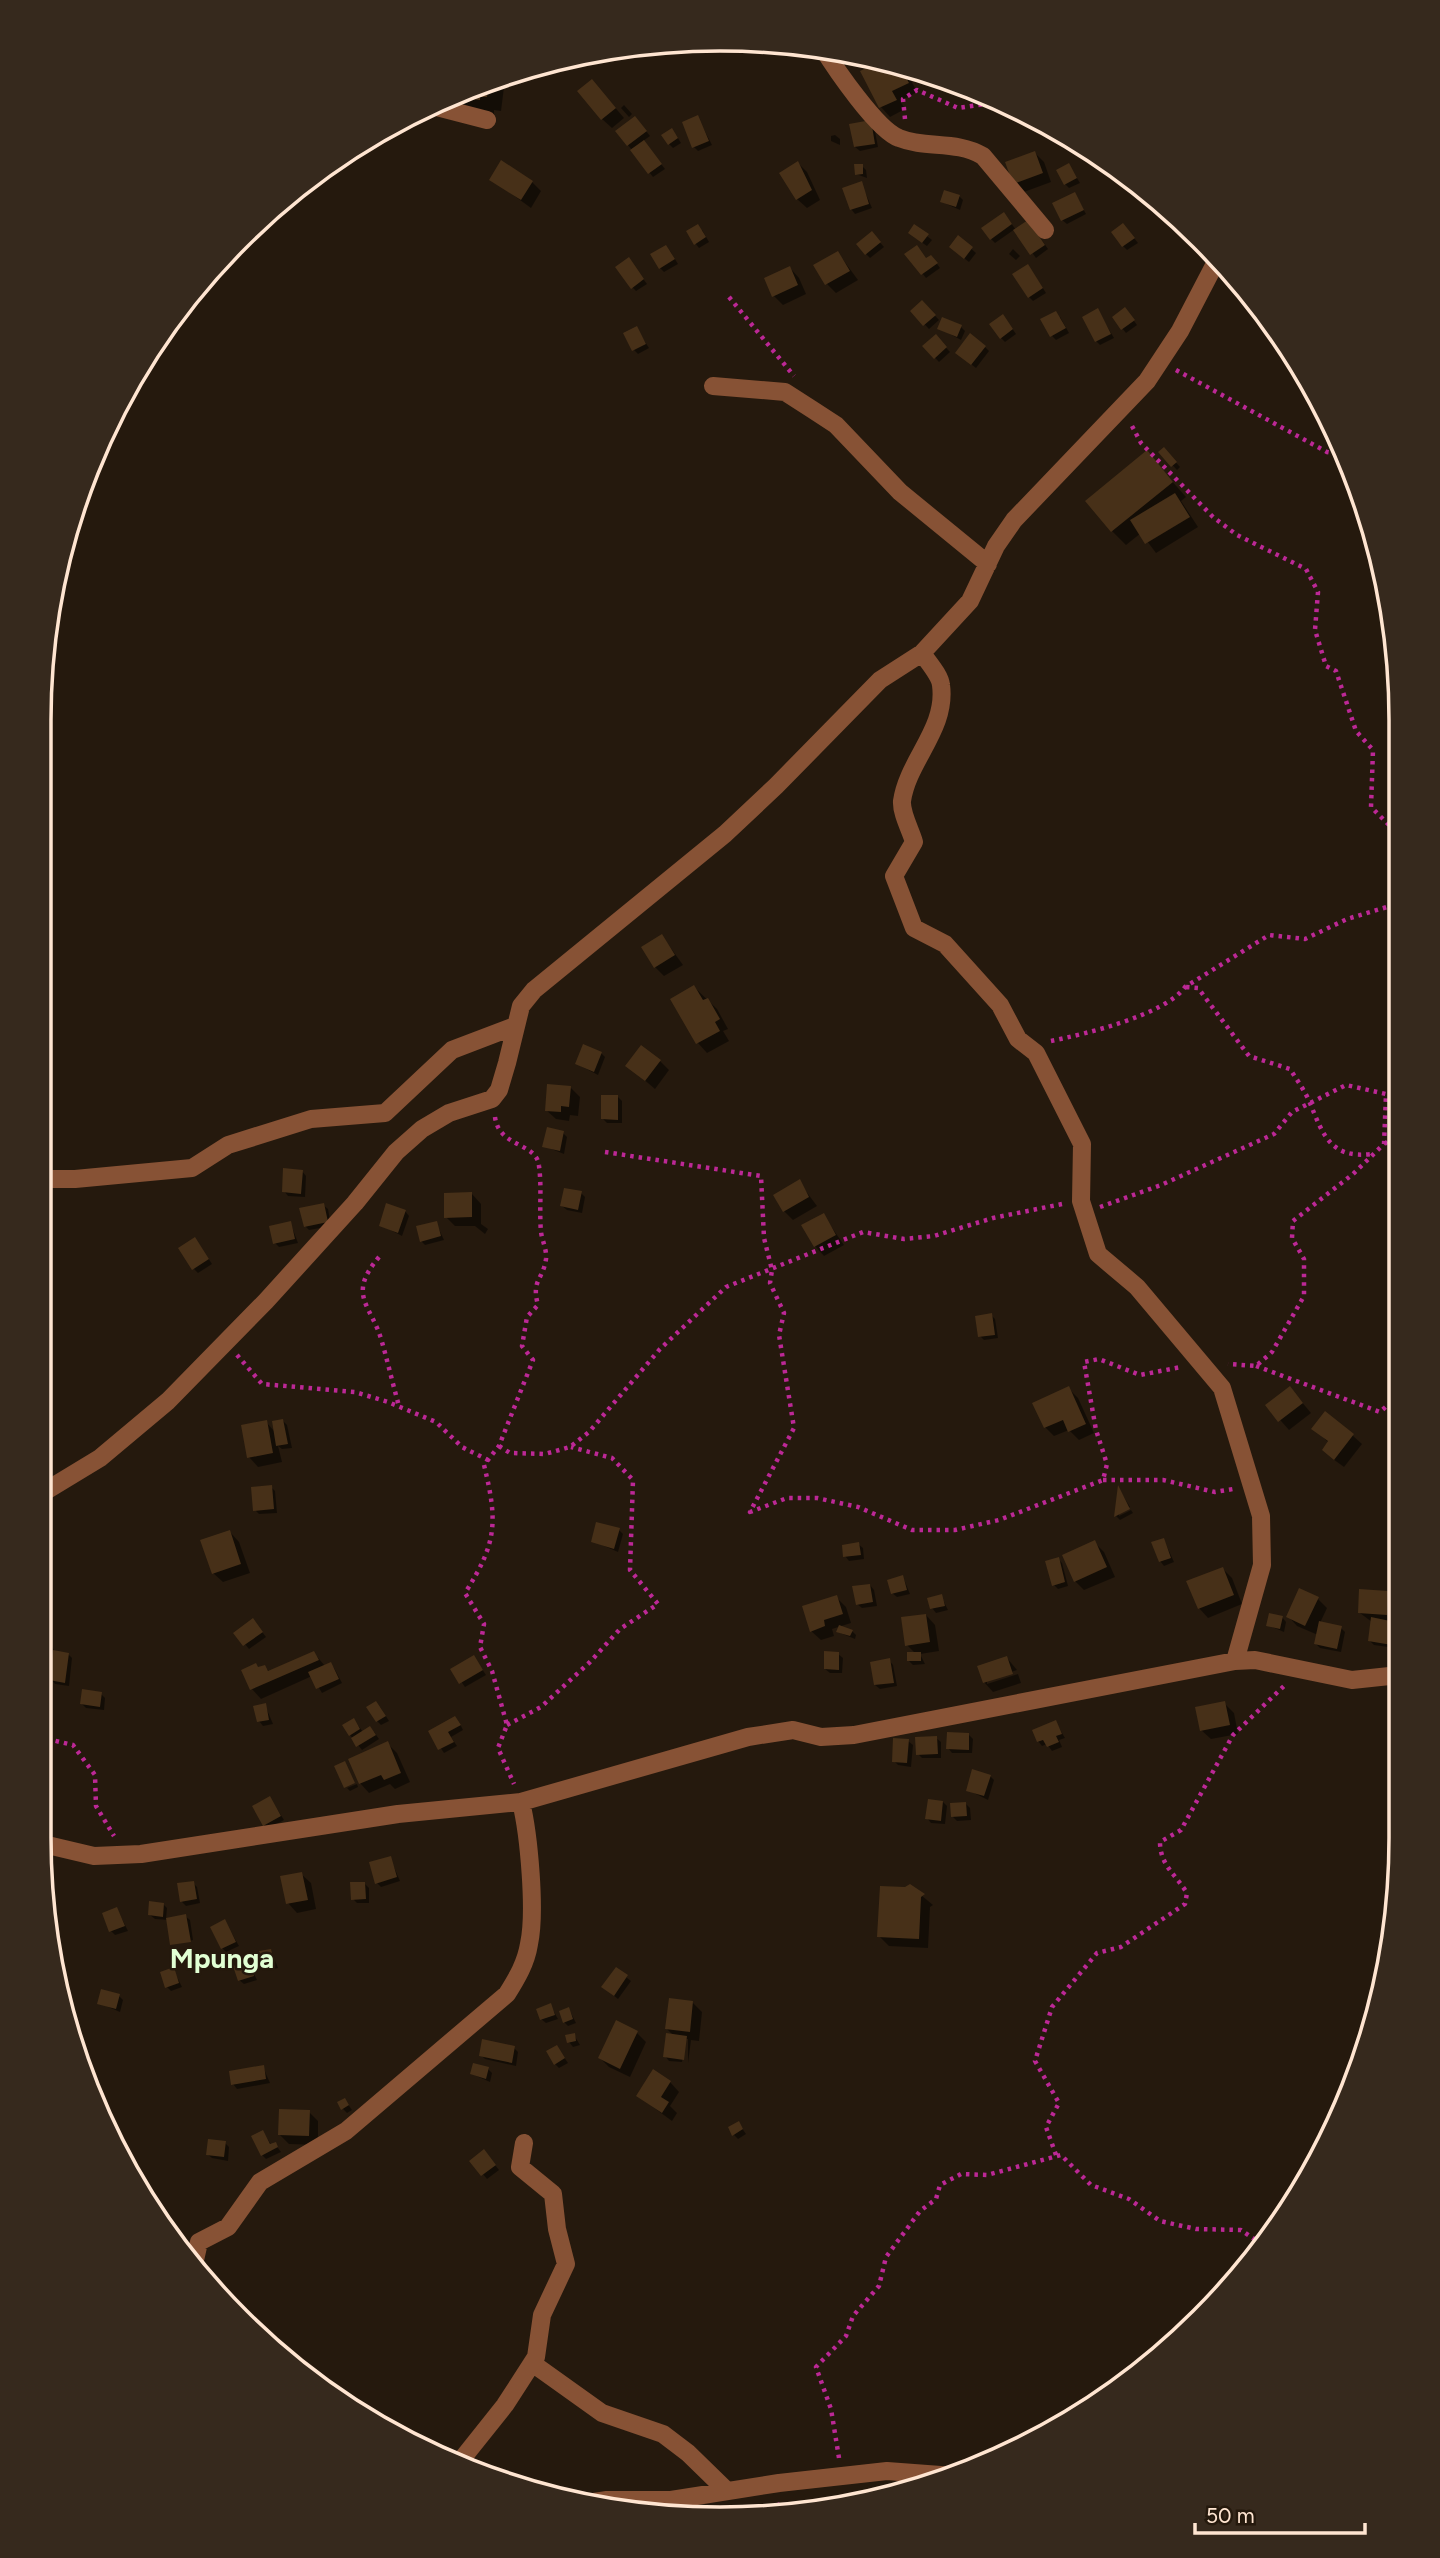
<svg xmlns="http://www.w3.org/2000/svg" width="1440" height="2558" viewBox="0 0 1440 2558" font-family="Figtree,sans-serif">
  <style>
    .shadow { fill: #0007 }
    .building { fill: #473018 }
    .lines { fill: none; stroke-linecap: round; stroke-linejoin: round }
    .path { stroke: #bc2896; stroke-width: 4.5; stroke-dasharray: 3.5 5; stroke-linecap: butt }
    .minor { stroke: #875235; stroke-width: 18 }
    .labels { text-anchor: middle; dominant-baseline: central; stroke-width: 5; stroke-linejoin: round; paint-order: stroke }
    .quarter-label { font-size: 28px; font-weight: bold; fill: #e1ffd3; stroke: #25190d }
    .rim { fill: none; stroke: #ffe5d1; stroke-width: 3.5 }
  </style>
  <rect width="100%" height="100%" fill="#25190d"/>
  <path class="shadow" d="M883,62L904,67L917,92L900,101L905,109L890,117L881,107L863,72Z
    M937,74L949,79L950,82L944,85Z
    M496,80L504,87L501,111L494,110V114L461,110L452,101L444,99Z
    M601,91L624,118L612,128L602,119Z
    M624,105L632,114L629,117L621,108Z
    M698,118L712,145L698,151L694,147Z
    M639,122L650,136L643,141L665,169L653,177L617,131Z
    M874,126L878,147L860,151L855,147Z
    M676,135L681,143L673,148L669,144Z
    M835,135L840,139V145L831,141V136Z
    M1035,153L1044,162L1051,182L1024,192L1014,183Z
    M798,163L807,172L820,200L807,208L797,199Z
    M1069,165L1080,183L1069,188L1065,184Z
    M862,166L866,170L867,178L856,174Z
    M491,179L532,182L541,191L531,208Z
    M861,183L872,208L855,214L851,209Z
    M1075,194L1086,214L1067,224L1062,220Z
    M959,196L963,200L960,210L942,202Z
    M1008,219L1016,230L1032,226L1048,249L1036,258L1015,229L995,243L991,239Z
    M915,227L932,240L927,246L914,237Z
    M1127,229L1138,243L1127,250L1123,246Z
    M702,230L709,242L699,248L695,243Z
    M876,238L884,247L870,258L866,254Z
    M959,238L976,253L969,262L955,251Z
    M1013,249L1020,256L1016,260L1009,254Z
    M670,251L678,264L664,272L660,268Z
    M838,253L858,280L836,293L827,284Z
    M907,254L935,261L940,268L926,278Z
    M632,264L647,284L636,291L632,287Z
    M790,268L799,278L806,294L783,305L774,296Z
    M1032,271L1046,293L1033,301L1029,297Z
    M922,302L939,320L929,329L912,311Z
    M1098,311L1114,338L1100,345L1096,341Z
    M1129,314L1137,325L1126,333L1114,318Z
    M1060,317L1069,333L1056,340L1052,336Z
    M1007,321L1016,334L1005,342L1001,338Z
    M961,327L965,331L961,340L939,328Z
    M636,328L649,348L638,354L634,350Z
    M935,336L950,352L939,362L924,346Z
    M985,347L989,351L976,368L962,357Z
    M1164,449L1180,467L1177,470L1160,452Z
    M1147,453L1186,497L1181,501L1198,527L1156,553L1141,533L1126,545L1112,531Z
    M662,936L683,965L664,976L655,967Z
    M694,987L717,1009L728,1029L723,1031L729,1041L707,1053L698,1043L673,999Z
    M601,1053L605,1057L598,1075L577,1064Z
    M660,1061L669,1070L655,1089L628,1066Z
    M571,1088L580,1097L578,1116L570,1115L569,1121L556,1119L546,1110Z
    M618,1097L622,1101V1123H607L603,1119Z
    M563,1133L567,1137L564,1154L544,1146Z
    M302,1171L306,1176L305,1197L288,1196L284,1191Z
    M799,1182L817,1206L793,1220L784,1211Z
    M581,1193L585,1197L582,1213L567,1210L562,1206Z
    M472,1194L481,1204V1224L488,1229L485,1234L475,1226H455L446,1217Z
    M323,1205L328,1209L331,1226L309,1230L305,1226Z
    M405,1211L409,1216L402,1236L381,1225Z
    M823,1215L844,1245L824,1256L815,1246Z
    M290,1222L298,1243L279,1247L275,1243Z
    M436,1223L444,1240L425,1245L421,1241Z
    M199,1244L212,1264L198,1273L194,1269Z
    M991,1315L995,1319L998,1338L984,1340L980,1336Z
    M1290,1388L1311,1413L1289,1430L1267,1405Z
    M1069,1389L1078,1398L1094,1433L1079,1440L1069,1430L1054,1436L1045,1427Z
    M283,1421L287,1425L292,1448L282,1449L278,1446L282,1462L258,1467L249,1457L266,1422L275,1432Z
    M1396,1422L1398,1423V1432L1393,1427Z
    M1314,1428L1352,1435L1362,1444L1344,1467L1333,1459L1329,1443Z
    M271,1487L275,1491L277,1513L259,1514L255,1510Z
    M1119,1489L1130,1507L1119,1513V1516L1131,1510L1133,1513L1120,1520L1116,1516Z
    M619,1530L623,1534L618,1552L593,1541Z
    M230,1532L239,1542L250,1573L223,1582L213,1573Z
    M1164,1540L1174,1562L1164,1566L1160,1561Z
    M1094,1542L1104,1552L1115,1577L1084,1590L1075,1581Z
    M858,1544L863,1548L864,1559L849,1561L845,1556Z
    M1058,1559L1062,1563L1068,1586L1058,1589L1054,1585Z
    M1223,1569L1232,1578L1242,1604L1208,1618L1199,1608Z
    M903,1577L910,1594L897,1597L892,1593Z
    M870,1585L874,1590L877,1606L862,1608L857,1604Z
    M1387,1593L1397,1602L1398,1627L1395,1648L1374,1645L1369,1640L1372,1622L1360,1613Z
    M941,1596L948,1610L936,1613L932,1608Z
    M836,1597L846,1607L851,1623L832,1629L834,1636L821,1640L811,1631Z
    M1318,1599L1327,1608L1320,1623L1341,1628L1345,1632L1341,1652L1320,1648L1316,1644L1318,1635L1297,1626L1288,1616Z
    M926,1615L935,1625L939,1651L920,1654L925,1664L913,1665L908,1660L916,1654L907,1645Z
    M1282,1617L1286,1622L1284,1632L1268,1625Z
    M257,1625L266,1637L249,1649L236,1633Z
    M852,1631L856,1635L855,1639L838,1632Z
    M39,1642L51,1645L55,1652L68,1654L72,1658L69,1686L55,1684L51,1679L53,1663L39,1659Z
    M314,1653L325,1666L330,1664L334,1668L342,1683L322,1693L312,1676L261,1699L252,1689L259,1669L264,1667L270,1672Z
    M838,1654L843,1658L842,1673H830L825,1669Z
    M474,1657L486,1675L465,1687L453,1670Z
    M1007,1658L1017,1670L987,1680V1684L1018,1674L1021,1683L993,1692L984,1682Z
    M889,1660L893,1665L897,1686L880,1689L875,1685Z
    M101,1694L105,1698L104,1710L86,1708L82,1704Z
    M1224,1703L1234,1713L1238,1734L1211,1739L1201,1730Z
    M265,1705L273,1724L263,1726L259,1721Z
    M380,1707L389,1721L381,1725L377,1721Z
    M354,1720L363,1732H374L379,1739L362,1750L350,1735Z
    M459,1722L463,1730L451,1737L457,1746L444,1753L430,1732Z
    M1056,1723L1065,1738L1059,1740L1062,1747L1052,1751L1047,1744L1042,1746L1038,1741Z
    M969,1735L973,1739L972,1753H952L948,1748Z
    M936,1738L941,1742V1758H922L918,1754Z
    M908,1741L913,1745L911,1767L898,1765L894,1761Z
    M387,1743L397,1753L410,1782L395,1789L390,1784L369,1793L360,1783Z
    M990,1776L994,1780L988,1800L968,1790Z
    M357,1784L358,1787L350,1791L347,1788Z
    M270,1798L284,1820L268,1829L264,1825Z
    M943,1802L947,1806L945,1824L931,1823L927,1818Z
    M966,1804L970,1808L971,1820L957,1821L953,1817Z
    M390,1858L400,1881L381,1887L377,1883Z
    M301,1874L311,1883L316,1909L297,1913L288,1903Z
    M193,1883L197,1887L200,1903L186,1906L182,1902Z
    M365,1884L369,1888V1903H357L353,1899Z
    M910,1886L933,1905L930,1907L928,1948L889,1946L879,1936L905,1889Z
    M163,1904L167,1908L166,1919L185,1916L190,1920L193,1940L172,1944L168,1920L155,1919L150,1915Z
    M117,1909L128,1931L115,1935L111,1931Z
    M225,1922L239,1946L226,1952L222,1948Z
    M271,1950L278,1968L268,1970L264,1966Z
    M249,1963L257,1980L244,1984L239,1980Z
    M173,1969L182,1987L171,1991L167,1987Z
    M616,1969L631,1981L618,1999L608,1991Z
    M119,1996L123,2000L120,2012L99,2003Z
    M693,2003L702,2012L699,2041L691,2040L688,2063V2039H685L682,2062L669,2061L665,2056L674,2036L667,2029Z
    M550,2005L558,2019L546,2023L541,2019Z
    M569,2009L576,2023L568,2026L564,2022Z
    M637,2033L646,2042L630,2077L609,2067L600,2058Z
    M574,2035L580,2045L573,2047L569,2042Z
    M557,2047L568,2063L559,2068L555,2064Z
    M514,2048L518,2052L516,2066L485,2059L481,2055Z
    M263,2067L270,2083L237,2089L233,2084Z
    M488,2069L492,2073L490,2082L472,2074Z
    M670,2082L679,2092L670,2106L677,2113L672,2121L638,2096Z
    M345,2100L352,2110L347,2113L343,2109Z
    M309,2112L318,2121V2145L289,2144L280,2135Z
    M739,2124L746,2134L738,2139L734,2135Z
    M263,2132L272,2146L275,2144L281,2152L266,2159L262,2155Z
    M225,2143L229,2147L228,2161L212,2158L207,2154Z
    M488,2156L499,2170L487,2179L472,2161Z"/>
  <path class="building" d="M881,61L900,66L909,83L892,91L897,100L879,108L860,71Z
    M592,79L616,108L601,120L577,91Z
    M489,82L487,97H480V100L451,97Z
    M698,115L709,141L692,148L682,122Z
    M635,116L647,131L627,146L615,131Z
    M871,120L875,144L854,147L849,124Z
    M672,128L678,138L668,145L661,135Z
    M644,140L662,164L648,174L630,150Z
    M1035,151L1043,173L1013,184L1005,162Z
    M501,160L533,181L521,200L489,180Z
    M798,161L812,190L796,200L779,173Z
    M1069,163L1077,178L1064,185L1056,170Z
    M854,164H863V174L855,175Z
    M862,181L869,204L850,210L842,188Z
    M944,190L960,195L956,207L940,202Z
    M1075,192L1084,210L1061,221L1052,203Z
    M1004,212L1012,224L990,240L981,228Z
    M1028,220L1045,245L1030,255L1013,230Z
    M1123,223L1135,238L1122,247L1111,232Z
    M698,224L706,237L694,245L686,231Z
    M914,224L929,234L922,243L908,233Z
    M872,231L881,242L865,255L856,244Z
    M958,235L973,247L964,259L949,247Z
    M666,245L675,259L659,269L650,254Z
    M917,245L926,258L931,255L938,263L921,275L904,254Z
    M838,251L850,271L825,285L813,265Z
    M629,257L644,279L631,289L615,267Z
    M1028,264L1043,288L1028,298L1012,274Z
    M790,266L798,285L772,297L764,278Z
    M922,300L936,315L923,326L910,311Z
    M1125,307L1135,320L1121,330L1112,317Z
    M1098,308L1111,334L1095,342L1082,317Z
    M1056,311L1066,328L1050,337L1040,319Z
    M1003,314L1013,329L1000,339L989,324Z
    M942,317L962,325L957,337L937,329Z
    M637,326L646,344L632,351L623,333Z
    M970,333L986,346L971,365L955,353Z
    M936,334L947,347L934,359L922,346Z
    M1164,447L1177,462L1171,467L1158,452Z
    M1147,450L1173,482L1111,532L1085,501Z
    M1175,493L1190,517L1145,544L1130,520Z
    M662,934L675,955L654,968L641,947Z
    M694,985L703,1000L708,998L720,1019L715,1022L720,1031L696,1044L670,999Z
    M583,1044L602,1052L594,1072L575,1064Z
    M641,1045L661,1060L645,1081L625,1066Z
    M547,1084L571,1086L569,1107L561,1106V1112L545,1111Z
    M601,1095H618V1120L601,1119Z
    M1390,1100L1397,1101V1123L1388,1122Z
    M547,1127L564,1131L560,1151L542,1147Z
    M283,1168L303,1170L301,1194L282,1192Z
    M800,1179L809,1197L783,1212L773,1195Z
    M564,1188L582,1191L578,1210L560,1206Z
    M472,1192V1217L444,1218V1193Z
    M324,1203L328,1222L304,1227L299,1208Z
    M386,1203L406,1210L398,1233L379,1226Z
    M824,1213L836,1235L814,1247L801,1225Z
    M291,1221L295,1239L273,1244L269,1226Z
    M437,1221L441,1236L420,1242L416,1226Z
    M195,1237L209,1259L192,1270L178,1248Z
    M992,1313L995,1335L978,1337L975,1316Z
    M1069,1386L1086,1424L1068,1432L1063,1420L1044,1428L1032,1403Z
    M1290,1386L1303,1403L1278,1422L1265,1405Z
    M1325,1411L1354,1434L1334,1460L1322,1450L1328,1441L1311,1429Z
    M283,1419L288,1444L276,1446L272,1421Z
    M267,1420L273,1453L247,1458L241,1425Z
    M272,1485L274,1509L253,1511L251,1487Z
    M1118,1485L1130,1509L1114,1517Z
    M596,1522L620,1528L614,1549L591,1542Z
    M230,1530L241,1564L212,1574L200,1540Z
    M1164,1538L1171,1558L1159,1562L1151,1542Z
    M1095,1540L1107,1567L1074,1582L1062,1555Z
    M859,1542L861,1555L843,1557L842,1545Z
    M1059,1557L1065,1582L1052,1586L1045,1561Z
    M1223,1567L1234,1595L1198,1609L1186,1581Z
    M903,1575L907,1590L891,1594L887,1580Z
    M870,1584L873,1602L856,1605L852,1586Z
    M1299,1588L1319,1597L1305,1626L1286,1617Z
    M1359,1589L1388,1591L1387,1615L1358,1613Z
    M942,1594L945,1606L930,1609L927,1598Z
    M837,1595L843,1614L824,1620L825,1626L810,1632L802,1606Z
    M1269,1613L1283,1616L1280,1629L1266,1626Z
    M926,1614L930,1642L905,1646L901,1617Z
    M1371,1617L1395,1622L1392,1645L1368,1641Z
    M253,1618L263,1632L243,1646L233,1633Z
    M1319,1621L1342,1626L1337,1649L1314,1644Z
    M839,1625L853,1630L850,1636L836,1632Z
    M39,1640L52,1644L48,1660L39,1657Z
    M53,1650L69,1653L65,1683L49,1680Z
    M314,1651L319,1660L250,1690L241,1670L256,1663L258,1667L265,1665L268,1671Z
    M824,1651L839,1652V1670L824,1669Z
    M907,1652H921V1661H907Z
    M474,1655L483,1670L459,1684L450,1669Z
    M1007,1656L1013,1674L983,1683L977,1666Z
    M890,1658L894,1683L874,1685L870,1662Z
    M331,1662L339,1679L316,1689L308,1672Z
    M82,1689L102,1692L100,1707L80,1704Z
    M376,1701L386,1716L376,1722L366,1707Z
    M1225,1701L1230,1725L1200,1731L1195,1707Z
    M266,1703L269,1720L257,1722L253,1706Z
    M455,1716L461,1725L448,1732L454,1742L438,1750L428,1731Z
    M354,1718L360,1729L349,1736L342,1725Z
    M1056,1720L1062,1734L1056,1736L1059,1742L1047,1747L1043,1740L1037,1742L1032,1730Z
    M370,1726L376,1735L356,1747L351,1738Z
    M947,1732L969,1733V1750L946,1749Z
    M937,1736L938,1754L916,1755L915,1737Z
    M893,1738L909,1739L907,1763L892,1762Z
    M388,1741L401,1773L384,1780L381,1775L359,1784L348,1759Z
    M345,1761L355,1783L344,1788L334,1766Z
    M972,1769L991,1775L984,1796L966,1791Z
    M270,1796L281,1816L263,1826L252,1806Z
    M928,1799L943,1801L941,1821L925,1819Z
    M966,1802L967,1816L951,1817L950,1803Z
    M391,1856L397,1877L375,1884L369,1862Z
    M302,1872L308,1900L286,1904L280,1876Z
    M194,1881L197,1899L180,1902L177,1883Z
    M350,1882H365L366,1899L351,1900Z
    M910,1884L925,1894L921,1897L919,1939L877,1937L880,1886L905,1887Z
    M149,1901L164,1903L163,1917L148,1915Z
    M117,1907L125,1926L109,1932L102,1913Z
    M186,1914L191,1942L170,1945L166,1918Z
    M225,1919L236,1942L221,1949L210,1927Z
    M271,1949L275,1964L263,1967L259,1951Z
    M249,1961L254,1976L238,1981L233,1966Z
    M174,1967L179,1983L165,1988L160,1972Z
    M616,1967L628,1975L614,1996L601,1987Z
    M101,1989L120,1994L116,2009L97,2004Z
    M669,1998L693,2001L690,2032L665,2029Z
    M551,2003L555,2015L540,2020L536,2009Z
    M569,2007L573,2019L563,2023L559,2011Z
    M616,2020L638,2031L620,2069L598,2058Z
    M575,2033L576,2041L567,2043L565,2035Z
    M666,2033L687,2036L684,2060L663,2057Z
    M482,2039L515,2046L512,2063L479,2056Z
    M557,2045L565,2058L554,2065L546,2051Z
    M473,2063L489,2067L486,2079L470,2074Z
    M264,2065L266,2079L231,2085L229,2071Z
    M653,2069L671,2081L661,2097L669,2102L662,2113L636,2096Z
    M345,2098L349,2105L341,2110L337,2102Z
    M279,2109L310,2110L309,2136L278,2135Z
    M739,2121L743,2129L732,2136L728,2127Z
    M263,2130L270,2144L276,2142L278,2147L261,2156L251,2136Z
    M208,2139L226,2141L224,2157L206,2155Z
    M484,2149L496,2165L481,2176L469,2161Z"/>
  <g class="lines">
    <path class="path" d="M905,119L903,99L917,90L958,108L998,102
      M729,297L794,376
      M1176,370L1327,452L1343,455
      M1132,426L1141,443L1213,517L1237,535L1306,569L1318,592L1315,630L1326,666L1336,671L1356,731L1373,750L1371,807L1396,832
      M1186,987L1198,988L1249,1056L1290,1069C1297,1080 1305,1091 1310,1103C1323,1135 1331,1159 1371,1154
      M1051,1041C1085,1034 1165,1015 1185,987L1269,935L1305,939L1347,919L1397,904
      M495,1117C499,1148 537,1142 539,1166C542,1188 539,1210 541,1232C542,1240 547,1250 546,1259C543,1280 531,1280 538,1305L527,1317L522,1346L533,1360L499,1446L484,1465C498,1522 497,1543 465,1593L484,1624L480,1647L492,1671L507,1725L498,1748L514,1784
      M1385,1144L1397,1132
      M605,1152L761,1176L764,1238L772,1270L770,1283L784,1313L779,1335L794,1428L750,1512L787,1498H817L858,1507L912,1530H955L999,1520L1103,1480L1107,1464L1096,1430L1084,1362L1099,1359L1140,1375L1181,1367
      M1100,1207L1161,1185L1274,1134L1292,1112L1346,1085L1386,1094L1384,1144L1353,1174L1293,1221L1292,1238L1304,1259V1296L1272,1352L1256,1366L1228,1364
      M379,1257C346,1296 372,1305 382,1342C388,1363 393,1385 399,1406
      M237,1355L262,1384L355,1392L388,1402L436,1422L462,1447L488,1460
      M1256,1366L1380,1412L1398,1396
      M499,1446L510,1453L545,1454L570,1447L589,1432L660,1349L726,1287L863,1232L904,1239L934,1236L993,1218L1062,1204
      M1103,1480H1163L1215,1492L1233,1489
      M507,1725L541,1707L590,1662L620,1629L658,1604L630,1570L633,1480L612,1458L571,1447
      M39,1737L73,1745L95,1775L96,1806L114,1836
      M1056,2155L1046,2127L1059,2103L1035,2061L1052,2007L1097,1953L1121,1947L1185,1904L1187,1893C1176,1875 1160,1865 1160,1842L1181,1830L1233,1735L1285,1685
      M839,2458L831,2409L816,2367L846,2336L853,2316L879,2286L886,2257L920,2211L936,2199L940,2185L961,2174L987,2175L1061,2155L1091,2185L1129,2199L1160,2221L1196,2229L1241,2230L1263,2245
      M777,2503L781,2516"/>
    <path class="minor" d="M822,47C835,68 877,130 899,138C926,149 956,140 983,156L1045,230
      M429,105L487,120
      M713,386L785,392L813,410L836,425L900,492L988,564
      M922,653C928,662 940,675 941,685C947,729 908,760 902,801C901,813 911,831 914,842L894,876L914,928L945,944L1000,1005L1018,1039L1036,1053L1082,1144L1081,1201L1098,1254L1137,1287L1222,1388L1261,1516L1262,1565L1235,1661
      M39,1179H75L192,1168L228,1145L311,1119L385,1113L452,1050L515,1026
      M39,1495L100,1458L168,1401L266,1301L355,1203L396,1152L422,1129L449,1113L492,1099L499,1090L507,1063L521,1006L534,990L725,834L776,786L880,680L922,653L970,601L996,546L1014,520L1147,381L1180,331L1218,258
      M39,1843L94,1856L141,1854L398,1814L521,1802L748,1737L793,1730L821,1737L854,1735L1235,1661L1255,1660L1352,1680L1399,1675
      M193,2269L199,2242L228,2227L260,2182L346,2131L507,1994C517,1978 526,1963 529,1944C536,1912 529,1835 521,1802
      M532,2363L602,2413L663,2434L688,2453L727,2491
      M458,2464L505,2405L536,2357L542,2315L566,2264L557,2229L553,2194L520,2167L524,2143
      M581,2504L607,2500H671L779,2483L887,2471L954,2476"/>
  </g>
  <g class="labels">
    <g class="quarter-label">
      <text x="222" y="1958">Mpunga</text>
    </g>
  </g>
  <path d="M0 0H1440V2558H0ZM720 51H720A669 669 0 0 1 1389 720V1838A669 669 0 0 1 720 2507H720A669 669 0 0 1 51 1838V720A669 669 0 0 1 720 51Z" fill="#36291d" fill-rule="evenodd"/>
  <path class="rim" d="M720 51H720A669 669 0 0 1 1389 720V1838A669 669 0 0 1 720 2507H720A669 669 0 0 1 51 1838V720A669 669 0 0 1 720 51Z"/>
  <path d="M1195 2523v10h170v-10" fill="none" stroke="#ffe5d1" stroke-width="3.5"/>
  <text x="1206" y="2523" font-size="21" fill="#ffe5d1" stroke="#25190d" stroke-width="5" paint-order="stroke">50 m</text>
</svg>
